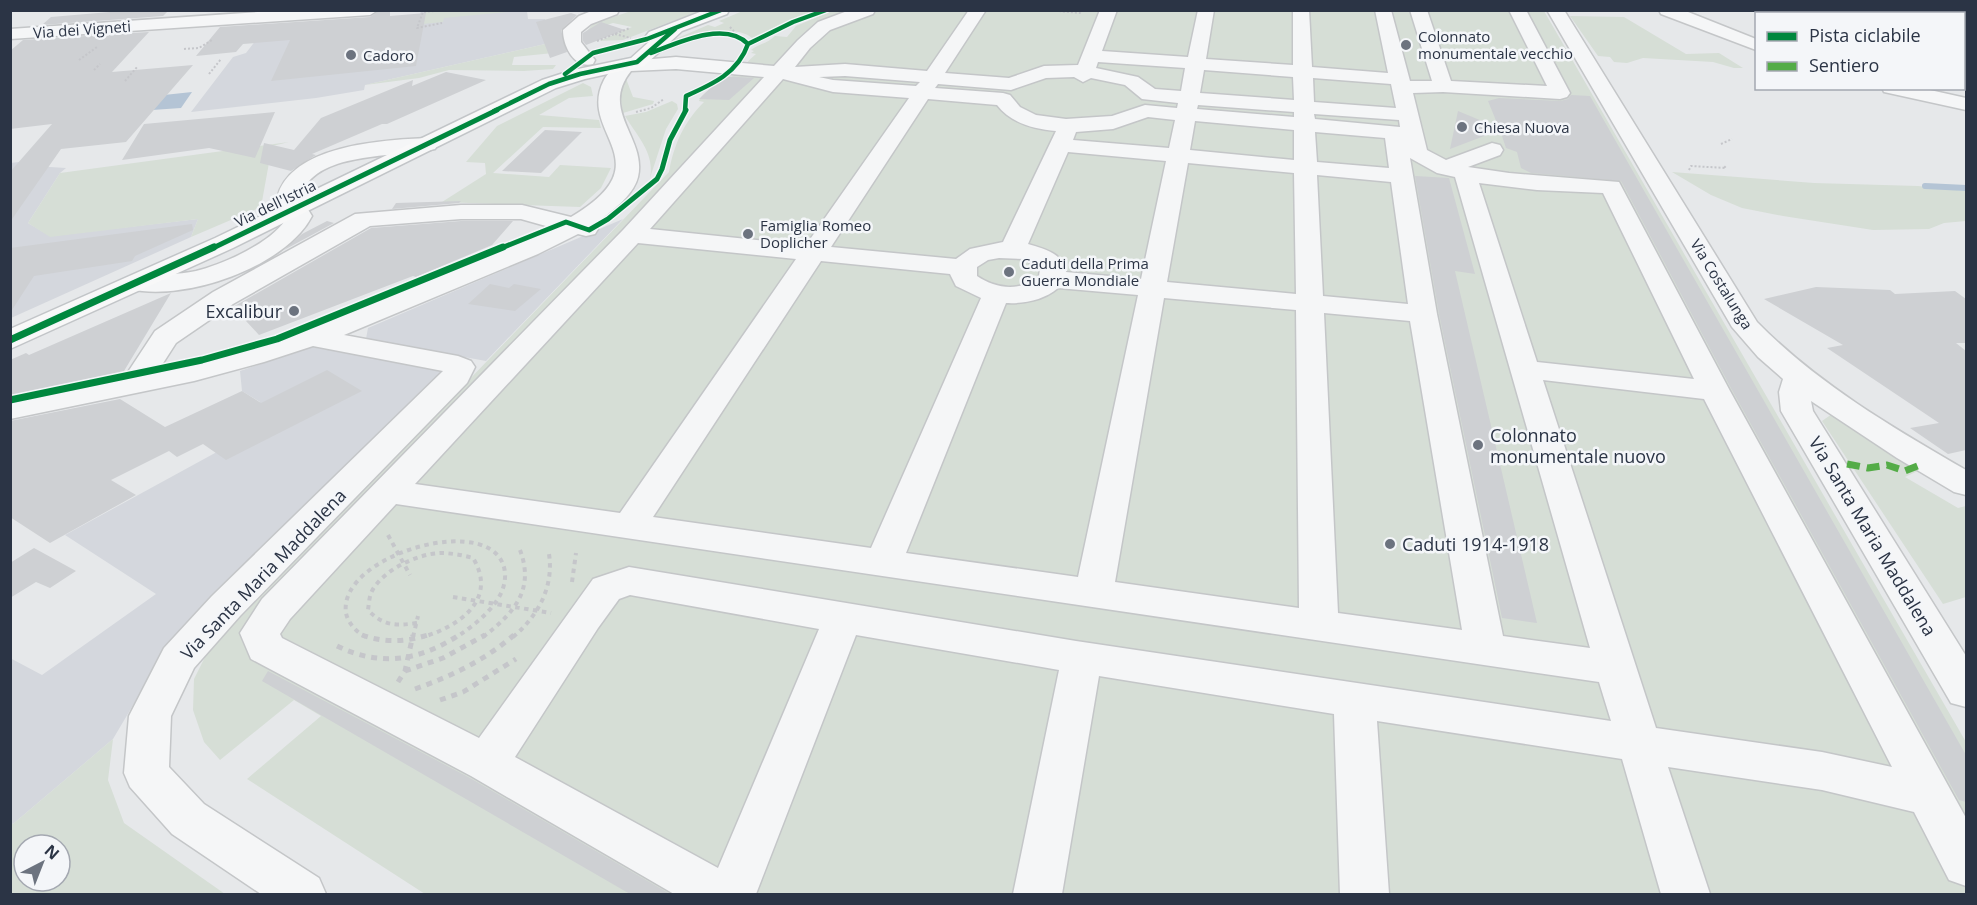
<svg xmlns="http://www.w3.org/2000/svg" width="1977" height="905" viewBox="0 0 1977 905" font-family="'Open Sans',sans-serif">
  <style>
    .built { fill: #d4d7dd }
    .green { fill: #d6ded6; fill-rule: evenodd }
    .water { fill: #b4c4d5 }
    .lines { fill: none; stroke-linecap: round; stroke-linejoin: round }
    .stream { stroke: #b4c4d5; stroke-width: 6 }
    .building { fill: #ced0d3 }
    .minor-casing { stroke: #c4c6c8; stroke-width: 3 }
    .major-casing { stroke: #c2c5c8; stroke-width: 3 }
    .path-far2 { stroke: #c5c6ca; stroke-width: 2; stroke-dasharray: 2 2; stroke-linecap: butt }
    .path-far1 { stroke: #c5c6ca; stroke-width: 4; stroke-dasharray: 4.5 4.5; stroke-linecap: butt }
    .path { stroke: #c5c6ca; stroke-width: 5; stroke-dasharray: 6 6; stroke-linecap: butt }
    .minor { fill: #f5f6f7; fill-rule: evenodd }
    .major { fill: #f8f8f8; fill-rule: evenodd }
    .quiet { stroke: #54ac47; stroke-width: 7; stroke-dasharray: 13 7; stroke-linecap: butt }
    .cycleway-far2-casing { stroke: #f4f6f9; stroke-width: 7 }
    .cycleway-far1-casing { stroke: #f4f6f9; stroke-width: 8 }
    .cycleway-casing { stroke: #f4f6f9; stroke-width: 10 }
    .cycleway-far2 { stroke: #00873e; stroke-width: 4.5 }
    .cycleway-far1 { stroke: #00873e; stroke-width: 5 }
    .cycleway { stroke: #00873e; stroke-width: 7 }
    .poi-dot { fill: #6c737f; stroke: #f4f6f9; stroke-width: 2 }
    .labels { text-anchor: middle; dominant-baseline: central; stroke-width: 5; stroke-linejoin: round; paint-order: stroke }
    .far-street-label { font-size: 15px; fill: #2b3445; stroke: #f4f6f9 }
    .far-poi-label { font-size: 15px; fill: #2b3445; stroke: #f4f6f9; text-anchor: start }
    .poi-label { font-size: 18px; fill: #2b3445; stroke: #f4f6f9; text-anchor: start }
    .street-label { font-size: 18px; fill: #2b3445; stroke: #f4f6f9 }
  </style>
  <rect width="100%" height="100%" fill="#e6e8ea"/>
  <path class="built" d="M432,10L527,11L528,19H545V26L554,42L365,85L364,90L316,98L191,112L233,57L246,53L263,31L416,24L421,11Z
    M19,162L34,166L66,168L60,173L28,223L50,236L198,219L191,237L11,318L10,163Z
    M623,219L486,361L366,339L368,328Z
    M311,347L439,369L441,375L165,651L113,739L13,824L10,823V658L42,675L156,594L65,535L215,453L260,402L242,391L240,371Z"/>
  <path class="green" d="M527,10L444,18L443,22L422,24L426,12L437,11Z
    M745,10L819,11L752,38C734,23 699,37 679,41L673,40L708,25L715,27L724,23L719,21Z
    M834,10L1544,11L1966,742V894H425L247,779L321,716L294,700L220,760L204,742L193,710L194,679L208,651L669,172C674,144 684,122 704,102L699,101C701,96 707,90 715,87C732,81 743,65 756,54L751,53L754,51L751,50C759,44 768,43 775,36L787,37L796,26Z
    M631,11H699L623,40L599,41L632,27L613,23L587,31L593,24Z
    M1570,16L1624,17L1686,54L1719,53L1743,68H1734L1713,62L1643,58L1627,63L1614,62L1610,57L1598,56Z
    M554,42L553,53L514,57L512,65H556L553,69L524,71L449,70L419,78L365,85Z
    M625,76L633,97L654,101L653,104L623,113L618,85Z
    M583,83L591,87L593,96L569,98L539,115L599,120L601,128L543,127L493,173L549,177L560,165L611,168L601,188L580,207L442,202L486,174L485,163L466,162L497,126Z
    M672,101L677,104L678,109L666,129L650,178C655,153 637,136 625,116L646,112Z
    M289,142L272,146L261,207L191,237L198,219L50,237L28,223L60,173Z
    M1672,172L1814,183L1918,186L1966,191V221L1944,223L1929,229L1873,230L1783,216L1742,208L1711,195Z
    M1832,414L1922,469L1905,477L1958,508L1966,506V597L1943,604L1822,421Z
    M113,739L108,780L124,823L225,894H11V823L13,824ZM24,845H60V881H24Z"/>
  <path class="water" d="M192,92L181,108L152,110L164,95Z"/>
  <g class="lines">
    <path class="stream" d="M1925,186L1966,188"/>
  </g>
  <path class="building" d="M133,10H169L163,16L42,25L51,17Z
    M380,10H390V16L426,13L416,66L271,81L290,40L243,44L236,52L196,56L220,27L370,17Z
    M571,13L577,15L561,30L567,52L550,58L536,22Z
    M601,22L625,30L586,45L583,41V33Z
    M149,32L112,72L193,65L126,142L61,149L10,222V172L52,124L10,129V51L23,40Z
    M446,72L486,80L387,124H382L312,154L316,155L291,171L260,163L264,143L294,150L321,118L413,80L412,86Z
    M723,76L754,78L729,100L699,99Z
    M1571,95L1590,96L1966,755V802L1959,800L1732,390L1621,181L1531,173L1521,168L1517,152L1506,148L1500,130L1450,149L1458,111L1499,128L1488,101L1499,98L1560,101L1568,99Z
    M275,112L255,158L209,148L122,160L144,124Z
    M545,130L582,132L541,173L502,171Z
    M1415,176L1449,178L1475,274L1455,271L1537,623L1502,618L1439,314Z
    M461,201L459,203L392,209L396,203Z
    M327,221L334,223L284,250L302,234Z
    M461,221H513L492,245L416,277L413,276L259,335L233,307L371,228Z
    M192,224L193,230L135,256L132,261L34,276L10,313V248Z
    M490,284L509,288L514,284L541,289L515,311L468,304Z
    M1816,287L1890,290L1895,294L1955,291L1966,299V343H1956L1966,351V450L1948,454L1910,428L1939,423L1827,348L1843,345L1764,299Z
    M171,293L121,376L10,398V360L26,353L29,355Z
    M327,370L362,391L226,460L203,444L177,457L169,451L111,480L136,495L50,543L10,517V421L120,399L165,427L242,391L261,403Z
    M34,548L76,571L50,588L36,582L10,598V563Z
    M268,671L470,778L670,894H630L262,681Z"/>
  <g class="lines">
    <g class="minor-casing">
      <path id="minor" d="M287,10H378L370,15L10,39V29Z
        M594,10H619L617,14L591,24L581,32V42L595,60L593,64C574,69 563,46 563,30L579,16Z
        M850,10H875L873,14L830,30L810,48L795,67L845,64L927,71L969,10H986L945,73L1009,78L1044,66L1078,65L1100,10H1117L1102,51L1188,57L1198,10H1214L1206,59L1293,65V10H1309L1312,67L1388,73L1375,10H1391L1410,81H1432L1410,10H1427L1451,81L1547,86L1509,10H1526L1570,93L1567,97L1560,99L1443,92L1413,93L1427,150L1446,160L1492,143L1500,145L1503,150L1500,155L1468,167L1509,173L1619,182L1730,391L1966,818V886L1949,880L1914,812L1822,790L1668,767L1710,894H1661L1622,759L1377,721L1389,894H1340L1334,714L1099,676L1062,894H1013L1059,670L856,635L756,894H674L471,776L251,659L240,633L262,599L623,230L764,77L676,69L631,71C599,111 647,138 638,177C633,197 610,212 595,224L598,229L595,234L586,236L578,234L538,254L344,335L458,356L471,361L475,367L467,383L240,616L194,668L171,716L169,767L204,804L319,878L326,894H261L172,834L130,787L124,773L129,716L164,648L212,596L443,371L313,346L264,362L194,381L10,419V400L124,378L155,331L213,292L355,214L461,205H522L571,217C666,161 576,134 604,80C607,74 614,68 618,62L676,57L774,66L798,40L818,22ZM1098,62L1185,68L1181,91L1155,89L1138,77L1096,68ZM1204,70L1293,77L1294,100L1200,93ZM845,76L920,82L916,86L833,80L819,77ZM1074,77L1083,82L1091,78L1125,85L1142,99L1178,103L1177,108L1145,105L1112,116L1066,119L1036,115L1020,107L1010,95L1003,93L935,88L938,84L1011,90L1046,78ZM1313,78L1391,84L1396,108L1314,102ZM783,79L833,92L909,98L806,245L650,229ZM928,99L997,105C1011,123 1033,129 1056,131L1003,242L970,249L956,259L831,247ZM1198,105L1294,112V117L1197,109ZM1314,114L1399,120L1400,127L1315,119ZM1148,117L1175,120L1169,148L1073,140L1076,132L1113,129ZM1195,121L1294,130V160L1190,150ZM1315,132L1385,138L1389,168L1317,162ZM1068,152L1166,161L1141,279L1066,272C1065,254 1042,248 1028,244ZM1410,158L1437,173L1455,177L1590,648L1503,636L1437,314ZM1188,163L1294,173L1296,294L1167,282ZM1317,175L1391,182L1408,304L1323,296ZM1479,183L1537,190L1603,193L1694,379L1537,362ZM461,219H521L553,228L298,332L244,350L158,371L176,343L233,304L370,226ZM638,243L796,259L620,513L415,484ZM999,258L1024,259L1040,269L1039,276C1021,292 996,289 977,276V267L988,260ZM821,261L950,274L956,286L981,298L871,548L653,517ZM1058,288L1138,295L1078,577L906,553L1006,303C1024,304 1044,300 1058,288ZM1164,298L1296,310L1299,608L1115,582ZM1324,313L1410,321L1462,630L1338,613ZM1543,380L1704,399L1892,767L1822,752L1656,728ZM396,504L1599,682L1611,721L1076,641L629,567L593,579L479,738L282,638L280,634L290,619ZM630,595L819,629L718,868L515,757L598,628L619,599Z
        M1547,10H1564L1757,322C1818,384 1892,427 1966,470V495L1954,492L1897,458L1811,401L1813,411L1966,656V707L1951,703L1781,411L1779,392L1783,379L1758,357L1732,327Z
        M1659,10H1683L1756,39V50L1661,14Z
        M1956,10H1966V16Z
        M1882,88H1921L1966,98V110L1884,92Z
        M427,138L435,139L438,144L435,149C398,158 311,150 301,198L312,216C286,267 184,302 130,289L126,283L130,277L139,275C158,274 178,275 196,271C224,264 274,242 288,216L277,198C290,145 382,140 427,138Z"/>
    </g>
    <g class="major-casing">
      <path id="major" d="M705,10H729L727,14L682,31L644,66L585,79L556,88L233,248L10,349V329L215,238L542,80L573,70L631,58L651,40L646,36L649,32Z"/>
    </g>
    <path class="path-far2" d="M1047,10L1080,13L1082,10
      M434,11L423,12L417,28L442,23
      M730,27L737,35
      M615,34L631,38
      M597,41L630,28
      M184,49L199,48L212,40
      M79,60L97,47
      M94,70L100,64
      M209,74L221,59
      M10,78L12,76
      M125,81L138,66
      M636,112L651,108L664,99
      M1721,144L1732,139
      M662,165L669,140L685,111L686,96
      M1689,170L1691,166L1726,168L1723,165"/>
    <path class="path-far1" d="M388,535L410,575
      M572,582L576,553
      M453,597L551,613
      M417,623C396,626 383,626 368,610C369,604 369,597 372,591C383,570 417,554 440,553C451,553 462,555 473,558C498,599 460,626 423,637
      M366,637C357,633 348,623 346,613C337,554 499,508 505,573C507,601 477,623 457,637
      M413,637L418,616
      M483,637C514,613 535,590 520,550
      M513,637C538,616 554,587 549,554"/>
    <path class="path" d="M362,635C385,643 405,642 428,635
      M337,646C380,667 419,661 459,635
      M405,671L443,658L485,635
      M398,682L405,671L413,635
      M415,689C452,676 485,660 514,635
      M440,700L463,692L516,659"/>
    <use href="#minor" class="minor"/>
    <use href="#major" class="major"/>
    <path class="quiet" d="M1847,464L1868,468L1887,465L1905,471L1920,465"/>
    <g class="cycleway-far2-casing">
      <path id="cycleway-far2" d="M651,53C677,43 725,20 748,44
        M565,74L593,53L647,39L721,10
        M494,111L549,84L580,74L637,62L675,29
        M685,111L686,96C713,84 738,73 748,44L793,22L826,10"/>
    </g>
    <g class="cycleway-far1-casing">
      <path id="cycleway-far1" d="M211,249L497,110
        M499,249L566,222L589,230L608,219L657,179L662,169L670,140L686,110"/>
    </g>
    <g class="cycleway-casing">
      <path id="cycleway" d="M10,340L214,247
        M10,400L202,360L277,339L503,247"/>
    </g>
    <use href="#cycleway-far2" class="cycleway-far2"/>
    <use href="#cycleway-far1" class="cycleway-far1"/>
    <use href="#cycleway" class="cycleway"/>
  </g>
  <g class="poi-dot">
    <circle cx="1406" cy="45" r="6"/>
    <circle cx="351" cy="55" r="6"/>
    <circle cx="1462" cy="127" r="6"/>
    <circle cx="748" cy="234" r="6"/>
    <circle cx="1009" cy="272" r="6"/>
    <circle cx="294" cy="311" r="6"/>
    <circle cx="1478" cy="445" r="6"/>
    <circle cx="1390" cy="544" r="6"/>
  </g>
  <g class="labels">
    <g class="far-street-label">
      <text transform="translate(82 29) rotate(-4)">Via dei Vigneti</text>
      <text transform="translate(275 203) rotate(-26)">Via dell'Istria</text>
      <text transform="translate(1722 284) rotate(58)">Via Costalunga</text>
    </g>
    <g class="far-poi-label">
      <text x="1418" y="36">Colonnato<tspan x="1418" dy="17">monumentale vecchio</tspan></text>
      <text x="363" y="55">Cadoro</text>
      <text x="1474" y="127">Chiesa Nuova</text>
      <text x="760" y="225">Famiglia Romeo<tspan x="760" dy="17">Doplicher</tspan></text>
      <text x="1021" y="263">Caduti della Prima<tspan x="1021" dy="17">Guerra Mondiale</tspan></text>
    </g>
    <g class="poi-label">
      <text x="282" y="311" text-anchor="end">Excalibur</text>
      <text x="1490" y="435">Colonnato<tspan x="1490" dy="21">monumentale nuovo</tspan></text>
      <text x="1402" y="544">Caduti 1914-1918</text>
    </g>
    <g class="street-label">
      <text transform="translate(1873 536) rotate(59)">Via Santa Maria Maddalena</text>
      <text transform="translate(263 574) rotate(-46)">Via Santa Maria Maddalena</text>
    </g>
  </g>
  <rect width="1977" height="905" fill="none" stroke="#2b3445" stroke-width="24"/>
  <rect x="1755" y="12" width="210" height="78" fill="#f4f6f9" stroke="#a4a8b1" stroke-width="1.5"/>
  <rect x="1767" y="32" width="30" height="9" fill="#00873e" stroke="#a4a8b1" stroke-width="1.5"/>
  <text x="1809" y="42" font-size="18" fill="#2b3445">Pista ciclabile</text>
  <rect x="1767" y="62" width="30" height="9" fill="#54ac47" stroke="#a4a8b1" stroke-width="1.5"/>
  <text x="1809" y="72" font-size="18" fill="#2b3445">Sentiero</text>
  <g transform="translate(42 863) rotate(42)"><circle r="28" fill="#f4f6f9" stroke="#a4a8b1" stroke-width="1.5"/>
  <path d="M0-4.5L10 22L0 15L-10 22Z" fill="#6c737f"/>
  <text y="-9" font-size="16" font-weight="bold" text-anchor="middle" fill="#2b3445">N</text>
  </g>
</svg>
